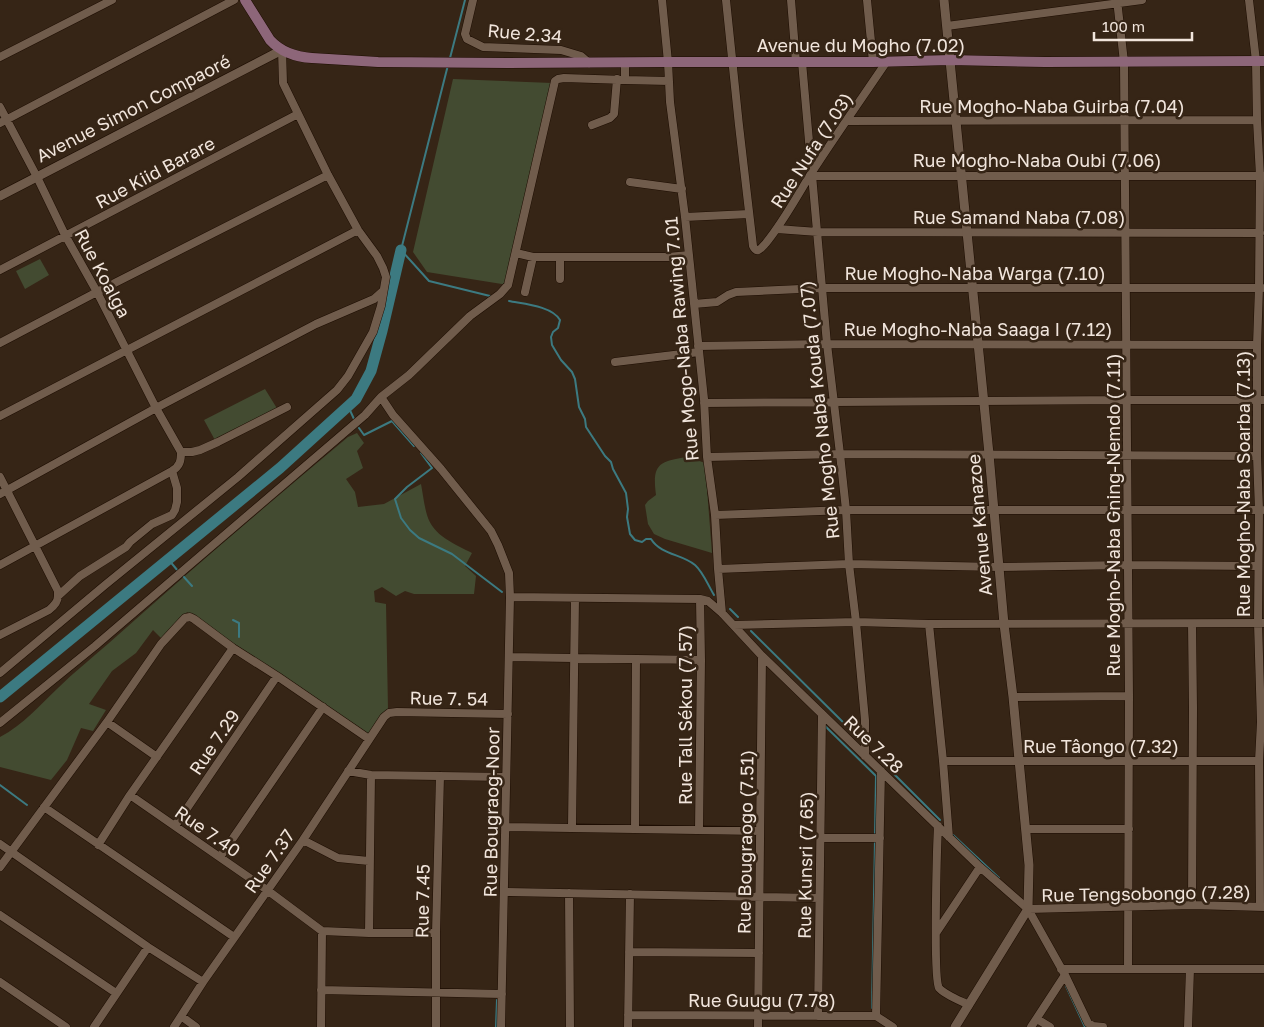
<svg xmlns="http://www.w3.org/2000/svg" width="1264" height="1027" viewBox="0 0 1264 1027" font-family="'Golos Text',sans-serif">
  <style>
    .green { fill: #434b31 }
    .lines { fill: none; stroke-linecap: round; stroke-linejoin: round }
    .stream { stroke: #3c7a81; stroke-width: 2 }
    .river { stroke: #3c7a81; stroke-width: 11 }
    .minor-casing { stroke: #1d0d02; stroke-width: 9 }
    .tertiary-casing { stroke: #1d0d02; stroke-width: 10 }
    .secondary-casing { stroke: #1d0d02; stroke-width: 11 }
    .minor { stroke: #705c4c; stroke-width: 8 }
    .tertiary { stroke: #705c4c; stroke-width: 9 }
    .secondary { stroke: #8d6679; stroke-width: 10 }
    .labels { text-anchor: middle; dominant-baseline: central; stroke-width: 5; stroke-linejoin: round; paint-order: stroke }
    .street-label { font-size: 18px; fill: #f1e5dc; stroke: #362516 }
  </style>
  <rect width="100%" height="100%" fill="#362516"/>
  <path class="green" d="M453,79L552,83L508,285L427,272L413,252Z
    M40,259L49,275L25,289L16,271Z
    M265,389L278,410L216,442L204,420Z
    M357,433L364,443L357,451L363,468L346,479L355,492L358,507L384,504L421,484C423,494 424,505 427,515C433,536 455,544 472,553L465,566L476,576L474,594H414L405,591L396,596L382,587L374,591L375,602L386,604L388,709L369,734L187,612L162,639L153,630L136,653L112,671L89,704L106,710L93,731L81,728L67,760L51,780L0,767V737C23,725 39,706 58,688C74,672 92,658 109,643C187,573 268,504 348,437Z
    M688,457L705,463L712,553L665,539L654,534L648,524L645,505L648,501L656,495C652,465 658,461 688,457Z"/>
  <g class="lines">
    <path class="stream" d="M450,58L465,0
      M448,65L401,250L429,281L490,296
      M509,301C524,304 552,306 560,320L558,328L553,332L551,337L552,345L561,360L572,372L575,379L579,407L585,419L586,427L605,456L611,462L613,469L626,493L628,509L627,517L630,534L635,540L642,542L646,539H651C661,555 682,554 695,565C703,572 708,585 714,595
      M348,406L354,419
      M359,428L364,435L392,421L414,446
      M421,453L432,468L407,487L395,499L401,518L410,530L419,538L452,554L502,592
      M168,559L178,571
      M183,576L192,586
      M730,609L738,617
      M233,620L239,623V637
      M751,631L859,738
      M824,725L876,776L875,836
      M888,768L940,820
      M0,785L27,805
      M953,835L999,878
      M1066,986L1085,1027
      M872,1008L875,840
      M496,1027L497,1000"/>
    <path class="river" d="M0,697L280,468L356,399L371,371L382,331L401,250"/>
    <g class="minor-casing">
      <path id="minor" d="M473,0L465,34L467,39L483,47L561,50L581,56L589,63
        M662,0L668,62L670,102L685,217L704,399L707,457L715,515L718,569L722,613
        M726,0C734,82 743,164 753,246C757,255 762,247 766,243C784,221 797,196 812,172C836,135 862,98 887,61
        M791,0L796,62
        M867,0L873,62
        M1117,0L1124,62L1129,696L1128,969
        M1249,0L1256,61L1257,120L1260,176L1259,288L1257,345V456L1259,510L1258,623L1261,722L1259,761L1260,906
        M947,26L1142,0
        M0,57L112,0
        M802,62L827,344L840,454L846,510L849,564L856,622L865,720V756
        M625,80L669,81
        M0,107L37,177L65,235L97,292L156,408L181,452
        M847,121L1257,120
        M0,123L234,0
        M592,125L610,118L614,114L617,79
        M813,176H1264
        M630,182L682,189
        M685,217L749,214
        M777,229L818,232L1260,233
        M516,253L533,257H668L689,255
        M0,270L298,114
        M560,279V257
        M525,292L533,257
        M694,304L717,302L728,295L736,292L822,288H1262
        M0,343L97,292L328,175
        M698,346L827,344L1257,345
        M615,362L699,352
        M704,403L1127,400H1264
        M0,416L358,230
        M707,457L840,454L1257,456
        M0,477L58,591V596
        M0,494L156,408L316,324L374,299L383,291
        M715,515L846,510H1262
        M0,565L172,471C180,466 181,461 181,452H192L200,450L218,442L287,407
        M718,569L849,564L999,567L1127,565L1258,566
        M510,597L700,599L708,601L722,613L762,656L822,714L980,867L1028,909L1065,975L1088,1023L1093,1026L1103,1027
        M929,624L943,761L949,837
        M1192,624L1193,708L1192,905
        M734,625L856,622L929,624L1264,623
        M0,635L49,610C54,606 58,602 58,596L80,576L126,547L130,542L152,524L172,515L175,510L177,502V488L172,471
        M509,657L701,660
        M0,673L105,585L238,477L337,390L348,376L373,332L381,306L386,277L383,268L377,256L358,230L328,175L283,83L282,50
        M1013,697L1129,696
        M107,722L157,757
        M0,723L95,646L365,415L381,397
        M943,761H1259
        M348,771L371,775L506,777
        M130,795L267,890L322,931L369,933H436
        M44,807L234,937
        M175,826L277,676
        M938,826C937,847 933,979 939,988C945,995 961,1001 969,1005
        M505,827L760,831
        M572,827L575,598
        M635,829L636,659
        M1026,829H1129
        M699,830L701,660L700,599
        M820,838H880
        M303,840L338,858L369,861
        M0,844L148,947L203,982
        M98,845L130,795L233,648
        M220,857L323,707
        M0,867L107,722L161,644L185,618L190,617L194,619L233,648L277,676L369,739
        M504,892L819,898
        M569,893L570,1027
        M1028,909L1192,905L1264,907
        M0,915L116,993
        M369,933L371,775
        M936,933L980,867
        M629,952L759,953
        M1061,969H1264
        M0,982L66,1027
        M321,990L502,994
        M628,1015L876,1016L893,1027
        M181,1016L196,1027
        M818,1016L822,714
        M876,1016L881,771
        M1037,1019L1050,1027
        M94,1027L148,947
        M174,1027L203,982L303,840L384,717L389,713L397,712L508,714
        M321,1027L322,931
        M436,1027V933L440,776
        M501,1027L510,597L509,573L498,545L491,531L441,469L393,415L381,397L409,375L470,316L500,294L508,285L555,81L558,79L564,78L625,80V63
        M628,1027L630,894
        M758,1027L762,656
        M1031,1027L1065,975
        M1188,1027L1190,969"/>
    </g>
    <g class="tertiary-casing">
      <path id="tertiary" d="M944,0L989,454L1004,624L1013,697L1029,865L1028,909L955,1027
        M0,196L282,50"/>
    </g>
    <g class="secondary-casing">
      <path id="secondary" d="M245,0L270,40C281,52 296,57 312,58L378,62L507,63L668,62H873L950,60L1045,62L1264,61"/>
    </g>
    <use href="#minor" class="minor"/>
    <use href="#tertiary" class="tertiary"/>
    <use href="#secondary" class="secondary"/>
  </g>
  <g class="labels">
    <g class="street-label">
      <text transform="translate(525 33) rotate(5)">Rue 2.34</text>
      <text x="861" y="45">Avenue du Mogho (7.02)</text>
      <text x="1052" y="106">Rue Mogho-Naba Guirba (7.04)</text>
      <text transform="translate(133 108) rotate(-27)">Avenue Simon Compaoré</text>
      <text transform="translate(811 150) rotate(-57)">Rue Nufa (7.03)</text>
      <text x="1037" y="160">Rue Mogho-Naba Oubi (7.06)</text>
      <text transform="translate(155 172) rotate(-28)">Rue Kiid Barare</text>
      <text x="1019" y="217">Rue Samand Naba (7.08)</text>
      <text transform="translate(103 273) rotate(62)">Rue Koalga</text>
      <text x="975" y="273">Rue Mogho-Naba Warga (7.10)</text>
      <text x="978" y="329">Rue Mogho-Naba Saaga I (7.12)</text>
      <text transform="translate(681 339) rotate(-95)">Rue Mogo-Naba Rawing 7.01</text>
      <text transform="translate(819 410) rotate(-96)">Rue Mogho Naba Kouda (7.07)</text>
      <text transform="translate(1243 484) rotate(-90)">Rue Mogho-Naba Soarba (7.13)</text>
      <text transform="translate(1113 515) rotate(-90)">Rue Mogho-Naba Gning-Nemdo (7.11)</text>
      <text transform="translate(979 525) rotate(-95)">Avenue Kanazoe</text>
      <text transform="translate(449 698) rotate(1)">Rue 7. 54</text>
      <text transform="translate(685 715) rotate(-90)">Rue Tall Sékou (7.57)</text>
      <text transform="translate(214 742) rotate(-56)">Rue 7.29</text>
      <text transform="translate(874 744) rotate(44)">Rue 7.28</text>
      <text x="1101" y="746">Rue Tâongo (7.32)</text>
      <text transform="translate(491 812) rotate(-89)">Rue Bougraog-Noor</text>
      <text transform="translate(208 831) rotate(35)">Rue 7.40</text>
      <text transform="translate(745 842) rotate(-89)">Rue Bougraogo (7.51)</text>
      <text transform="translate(269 861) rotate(-55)">Rue 7.37</text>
      <text transform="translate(805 865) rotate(-89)">Rue Kunsri (7.65)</text>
      <text transform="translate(1146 893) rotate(-1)">Rue Tengsobongo (7.28)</text>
      <text transform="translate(422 901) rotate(-89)">Rue 7.45</text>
      <text x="762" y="1000">Rue Guugu (7.78)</text>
    </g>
  </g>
  <path d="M1094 32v8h98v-8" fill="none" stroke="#f1e5dc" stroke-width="2.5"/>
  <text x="1102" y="32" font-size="15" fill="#f1e5dc" stroke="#362516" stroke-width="4" paint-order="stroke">100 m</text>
</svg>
